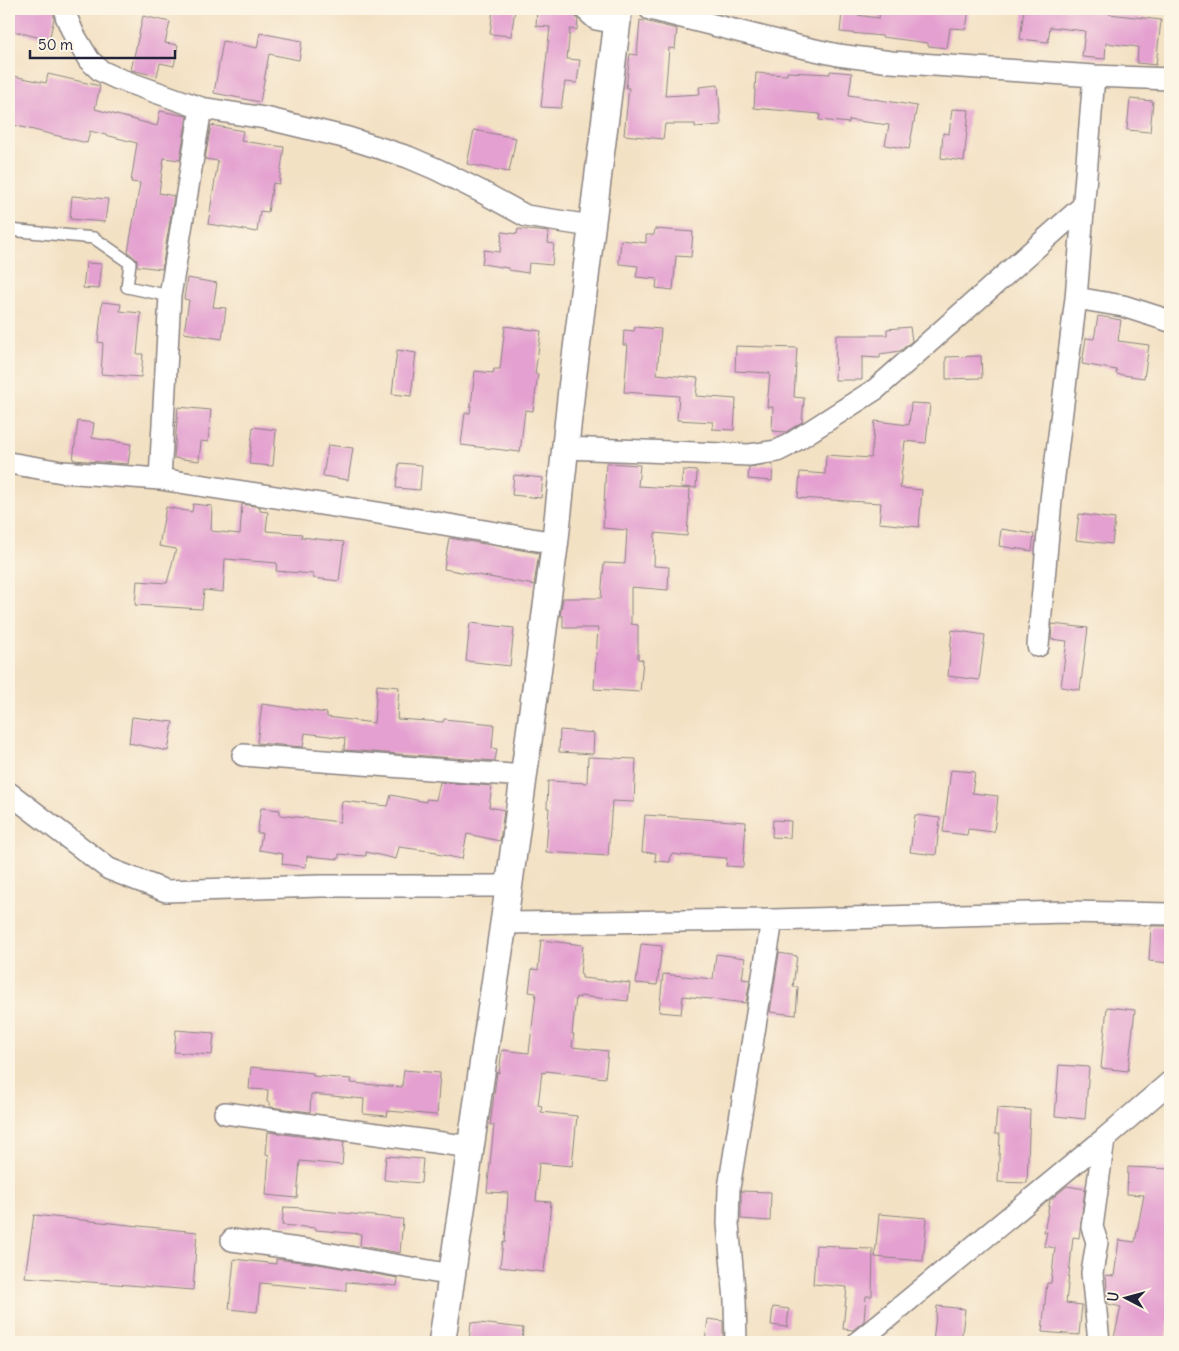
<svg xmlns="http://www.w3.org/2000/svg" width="1179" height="1351" viewBox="0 0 1179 1351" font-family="Delius,sans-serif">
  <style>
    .building { fill: #e4a0d0 }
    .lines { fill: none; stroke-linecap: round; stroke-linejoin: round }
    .service-casing { stroke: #8a8280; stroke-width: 14 }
    .minor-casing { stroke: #8a8280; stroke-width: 24 }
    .tertiary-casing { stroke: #8a8280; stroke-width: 29 }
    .service { stroke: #fff; stroke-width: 11 }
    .minor { stroke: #fff; stroke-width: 21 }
    .tertiary { stroke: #fff; stroke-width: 26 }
  </style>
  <rect width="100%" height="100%" fill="#fcf5e5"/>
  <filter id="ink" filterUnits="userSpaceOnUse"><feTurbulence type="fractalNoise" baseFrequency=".02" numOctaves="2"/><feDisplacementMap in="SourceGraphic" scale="10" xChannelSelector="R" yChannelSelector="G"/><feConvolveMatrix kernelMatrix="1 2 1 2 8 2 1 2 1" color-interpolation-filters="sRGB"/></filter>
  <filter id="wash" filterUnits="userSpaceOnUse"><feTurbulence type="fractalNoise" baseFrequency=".0096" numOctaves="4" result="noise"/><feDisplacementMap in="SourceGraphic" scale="20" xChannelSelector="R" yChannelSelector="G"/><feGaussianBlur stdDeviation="1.12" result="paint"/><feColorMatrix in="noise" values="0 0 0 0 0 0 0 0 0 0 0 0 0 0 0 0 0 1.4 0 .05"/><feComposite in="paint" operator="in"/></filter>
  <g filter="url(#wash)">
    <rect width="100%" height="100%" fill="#f3e1c4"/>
    <g id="blocks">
      <path class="building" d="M9,9H56L54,14V19L49,40L9,30Z
        M493,9L515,10L511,36L490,34Z
        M537,9H573V13L578,20L577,30L570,29L567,59L580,60L577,83L565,82L561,108L541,107L550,27L536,26Z
        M880,9H969L966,29L950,28L947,48L928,46V43L882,37V36L840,32L842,13L879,18Z
        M1024,9H1110L1109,14L1161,20L1156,65L1137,63L1138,47L1106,43L1105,59L1082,57L1085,31L1050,27L1048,42L1020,39Z
        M143,16L170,22L165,43L178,45L174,66L160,63L157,76L131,70Z
        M640,20L677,29L675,49L669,48L665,96L700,94L699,87L718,85L721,125L695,127V124H665L663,139L624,135L629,88H626L630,54L637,55Z
        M260,33L302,41L299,60L269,54L260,102L214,93L223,41L257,48Z
        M830,71L852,73L849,95L917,106L909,149L885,145L889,125L849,120V123L819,120L820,114L754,108L756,73L787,75V72L830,74Z
        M48,74L100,86L95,109L157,126L160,111L187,116L180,160L164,158L159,193L174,196L162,269L137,266V260L128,252L140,183L131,182L137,143L90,131L87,143L9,124V75L46,83Z
        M1130,99L1153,101L1150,132L1127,130Z
        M952,109L969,110L964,161L941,158L943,133L949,134Z
        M211,125L243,131L241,141L284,147L279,184L273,183L268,212L260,211L257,232L208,224L218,161L205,159Z
        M474,130L516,138L509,172L467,164Z
        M72,196L108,199L105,222L70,219Z
        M518,229L549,232L548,243L554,244L552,265L529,263L528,273L508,270V268L482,264L484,250L500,252L502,232L517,234Z
        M655,229L693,232L691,257L676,256L673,290L656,288L657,279L636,277L638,266L619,264L621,240L646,243V235H654Z
        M86,263L102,264L99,289L83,288Z
        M187,278L217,283L213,307L226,308L222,339L184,333L189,300L184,299Z
        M102,302L121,304L120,311L141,313L137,354H143L141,377L101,374L103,343L98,342Z
        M1098,316L1121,320L1118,341L1149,345L1144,378L1116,374L1117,370L1082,364L1086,338L1094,339Z
        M505,326L541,331L535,374H538L533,411L525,410L520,452L461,445L465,413H470L475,371L493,373L494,369H500Z
        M635,327L661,329L657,374L698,378L696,396L736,399L734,430L712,429L713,422L677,420L679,396L624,392L628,345H623L624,330L634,331Z
        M910,327L912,341L900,351L880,354V358L862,357V380H835L836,335H887V329Z
        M736,346L797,348L794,397L804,398L802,422L786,432L772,431L773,407H767L770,373L735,371Z
        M397,350L416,353L411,396L392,394Z
        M981,356L982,378L946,379V357Z
        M911,403L930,404L926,443L905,441L900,488L922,490L919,527L879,523L881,503L798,498L800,472L825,474L826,455L871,458L875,421L909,425Z
        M178,407L211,410L208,442L201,441L199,461L174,458Z
        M78,421L94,423L92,438L131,444L128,464L73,460Z
        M253,427L276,430L273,466L249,464Z
        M328,445L353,448L348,480L323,476Z
        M399,463L422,465L420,490L396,488Z
        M606,463L640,465L638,486L690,489L687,536L655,533L654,566L669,567L668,590L631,587V624L638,625V659L643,660L640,692L594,689L598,628H563V616H560L563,598H601L604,563L625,564L627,530L603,528Z
        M773,464L772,481L748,479L749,467Z
        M683,470L697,471L696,488L681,487Z
        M514,475L543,478L541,498L512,495Z
        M193,504L212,506L211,531L240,534L242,504L260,507V511L268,512L266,531L302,534L301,537L344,542L339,581L313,578V574L276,571L277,563L225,559L223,592L204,590L202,609L135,605L137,581L167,583L176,549L159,546L166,507L192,512Z
        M1079,514L1115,519L1112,544L1076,540Z
        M1001,529L1034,534L1032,551L999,546Z
        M449,538L539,553L534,585L444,569Z
        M470,623L514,628L510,666L466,661Z
        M1052,624L1088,628L1080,690L1061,687L1067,641L1051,639Z
        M952,630L985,635L979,680L948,676Z
        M377,685L399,687L397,719L443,722L444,719L494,724L492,748L497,749L495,761L344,750L345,738L305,733L303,747L257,743L262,704L327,713V717L374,723Z
        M132,717L173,722L168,751L129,743Z
        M560,730L594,733L593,754L559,752Z
        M588,757L636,759L634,802L612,801L608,856L546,852L549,808H547L548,781L587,783Z
        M951,770L975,772L972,793L998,796L994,832L968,829L967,835L943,832Z
        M440,782L492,786L489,807L504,810L500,841L467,834L462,859L437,854V852L399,847L396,859L366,852V856L339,854V859L307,856L306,867L282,864L283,854L259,850L262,833H257L261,808L280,810V815L340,822L342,801L388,806L391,795L426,802V799L436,800Z
        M645,815L746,822L743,867L726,866L727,858L680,855L671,854L670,862L655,861L656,853L642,852Z
        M915,815L940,818L936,855L910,852Z
        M773,820L791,821L790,838L772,837Z
        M1151,926H1170V963L1149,961Z
        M541,940L583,945L580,974L582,975V978L630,983L628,1001L580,996V998L576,997L572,1034H574L572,1047L608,1051L605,1078L546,1071L545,1073L542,1072L538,1105L542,1106L541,1112L577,1116L572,1166L539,1163L536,1201L551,1202L544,1272L500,1267L503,1242L505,1243L508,1193L487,1192L494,1125H490L497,1072L499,1073L502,1050L529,1053L536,993L529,992L532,969L538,970Z
        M641,944L662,946L657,985L636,983Z
        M779,953L797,956L793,987H798L796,1015L770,1012Z
        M716,954L745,958L742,979L750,980L746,1003L683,996L681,1014L659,1012L663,974L713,979Z
        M1107,1007L1135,1010L1128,1071L1101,1068Z
        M176,1030L214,1033L212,1055L174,1052Z
        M1059,1065L1089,1067L1085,1119L1055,1116Z
        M251,1067L313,1073V1076L352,1079L351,1083L402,1087L404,1070L440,1073L437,1115L388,1111L387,1116L363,1114L364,1099L311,1094L310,1112L270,1107V1102H267L268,1090L249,1089Z
        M997,1108L1030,1110L1027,1183L998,1182L1000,1134H995Z
        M268,1132L344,1142L342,1165L300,1161L297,1198L266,1195L269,1155L266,1154Z
        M386,1156L423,1159L421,1183L384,1180Z
        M1128,1167L1170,1169V1315L1165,1342H1113L1121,1307L1108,1304L1106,1275L1114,1276L1119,1240L1135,1242L1144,1195L1127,1194Z
        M1067,1186L1085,1189L1079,1238L1073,1237L1066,1303L1082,1305L1079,1335L1042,1332L1047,1283H1051L1055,1248L1044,1246L1047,1232H1044L1050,1200Z
        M741,1191L771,1192L770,1221L741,1219Z
        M284,1207L303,1208V1209L403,1219L400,1253L360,1246L361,1234L316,1230V1228L282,1225Z
        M879,1214L927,1218L923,1261L875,1257Z
        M34,1215L197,1232L193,1290L25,1277Z
        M816,1245L838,1246V1248L873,1249L872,1296H866L864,1321L853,1330L843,1329L847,1287L813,1284Z
        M234,1259L276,1264V1259L318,1264L398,1278L397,1286L346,1282V1291L260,1283L257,1312L229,1309Z
        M937,1306L965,1309L961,1342H933Z
        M773,1307L789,1309L787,1327L771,1325Z
        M708,1319L723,1321V1342H705Z
        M471,1322L523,1328L522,1342H469Z"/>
    </g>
  </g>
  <g filter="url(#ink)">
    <use href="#blocks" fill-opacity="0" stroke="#8a8280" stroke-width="1"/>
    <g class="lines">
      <g class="service-casing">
        <path id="service" d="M9,230L94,238L130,263L127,287L170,296"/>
      </g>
      <g class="minor-casing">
        <path id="minor" d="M585,9L596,19L617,23
          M650,9L797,46L838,55L891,62L1094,76L1170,79
          M66,16L74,35L89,60L101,71L116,78L201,108L265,118L348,138L408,157L436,169L482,192L526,216L591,226
          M1076,298L1123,306L1170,321
          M565,448L749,455L777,451L787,446L876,389L1083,206
          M9,463L62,472L160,479L378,513L555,543
          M160,479L170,296L201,108
          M1038,646L1051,500L1076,298L1094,76
          M243,755L524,776
          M9,793L109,869L166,891L320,886H509
          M504,923L772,920L1066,912L1170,914
          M225,1113L471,1147
          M232,1240L320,1252L452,1275
          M736,1342L735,1300L728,1224L729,1188L772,920
          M858,1342L1104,1139L1170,1082
          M1099,1342L1092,1273L1097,1242L1092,1227L1104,1139"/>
      </g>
      <g class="tertiary-casing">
        <path id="tertiary" d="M442,1342L509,886L555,543L572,385L619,9"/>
      </g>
      <use href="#service" class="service"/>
      <use href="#minor" class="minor"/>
      <use href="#tertiary" class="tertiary"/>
    </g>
  </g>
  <rect width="1179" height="1351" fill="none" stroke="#fcf5e5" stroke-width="30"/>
  <g transform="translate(1126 1298) rotate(276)" stroke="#fcf5e5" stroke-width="4" paint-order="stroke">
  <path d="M0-4L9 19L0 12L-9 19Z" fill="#22223b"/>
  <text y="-8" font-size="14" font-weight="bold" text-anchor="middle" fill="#22223b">U</text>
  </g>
  <path d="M30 50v8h145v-8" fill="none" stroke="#22223b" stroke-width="2.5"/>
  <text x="38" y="50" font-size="15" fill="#22223b" stroke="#fcf5e5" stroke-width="4" paint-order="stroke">50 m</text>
</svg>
